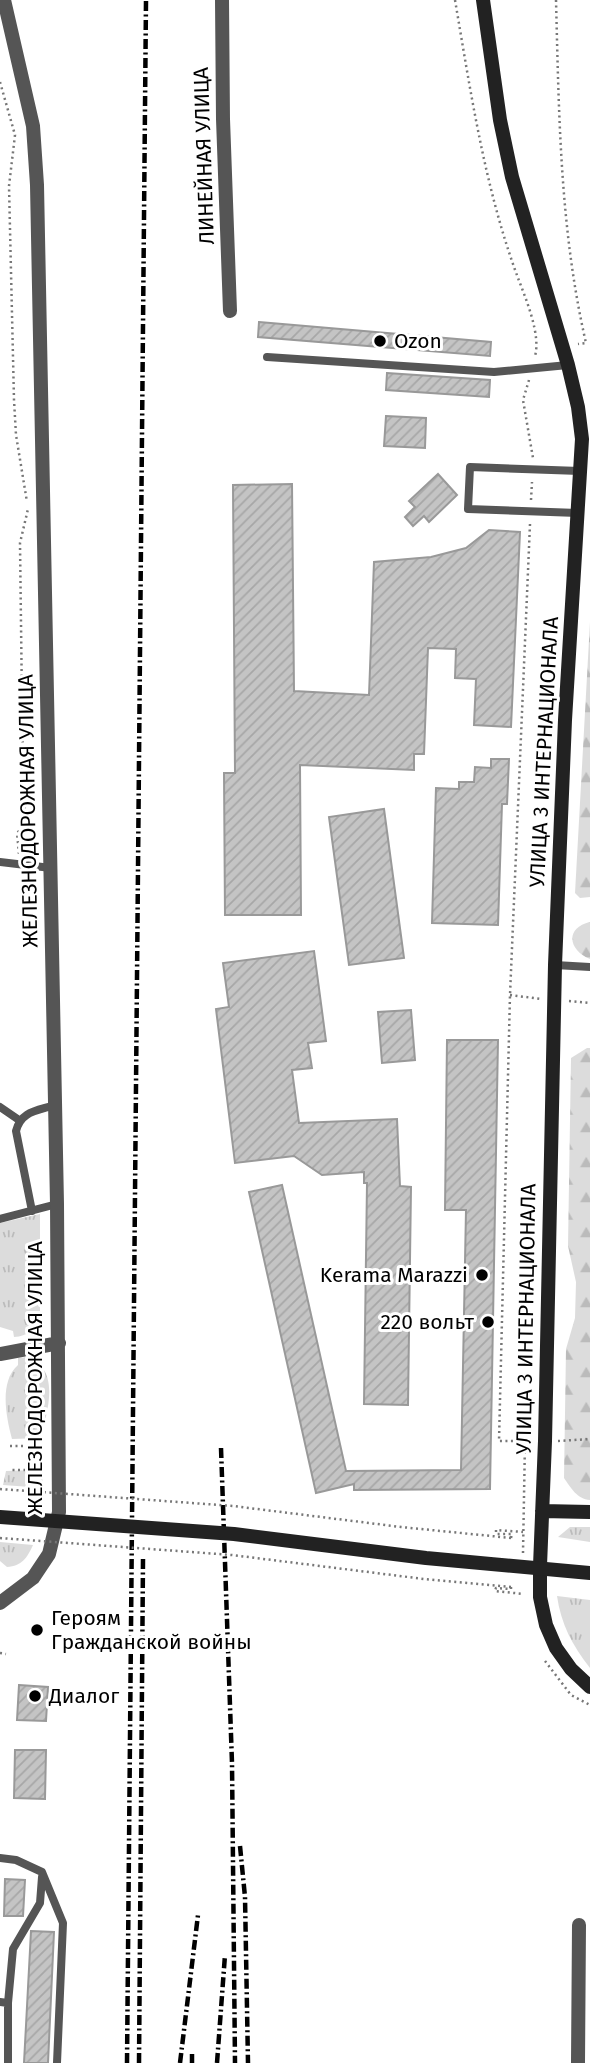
<svg xmlns="http://www.w3.org/2000/svg" width="590" height="2063" viewBox="0 0 590 2063" font-family="'Fira Sans',sans-serif">
  <style>
    .grass { fill: url(#grass-tufts) }
    .forest { fill: url(#forest-firs) }
    .building { fill: url(#building-hatch); stroke: #999; stroke-width: 2 }
    .lines { fill: none; stroke-linecap: round; stroke-linejoin: round }
    .path { stroke: #777; stroke-width: 2.5; stroke-dasharray: 2 3.5; stroke-linecap: butt }
    .service { stroke: #555; stroke-width: 8 }
    .minor { stroke: #555; stroke-width: 14 }
    .tertiary { stroke: #555; stroke-width: 14 }
    .secondary { stroke: #222; stroke-width: 14 }
    .rail { stroke: #000; stroke-width: 4.5; stroke-dasharray: 10 3.5 2 3.5; stroke-linecap: butt }
    .path-bridge { stroke: #777; stroke-width: 2.5; stroke-dasharray: 2 3.5; stroke-linecap: butt }
    .secondary-bridge { stroke: #222; stroke-width: 14 }
    .poi-dot { fill: #000; stroke: #fff; stroke-width: 2.5 }
    .labels { text-anchor: middle; dominant-baseline: central; stroke-width: 6; stroke-linejoin: round; paint-order: stroke }
    .street-label { font-size: 21px; fill: #000; stroke: #fff }
    .poi-label { font-size: 21px; fill: #000; stroke: #fff; text-anchor: start }
  </style>
  <defs>
    <pattern id="grass-tufts" width="24" height="20" patternUnits="userSpaceOnUse" patternTransform="scale(1.75)"><rect width="24" height="20" fill="#dcdcdc"/><path d="M3 7l-1-3M5 7V3M7 7l1-3M15 17l-1-3M17 17v-4M19 17l1-3" fill="none" stroke="#bbb"/></pattern>
    <pattern id="forest-firs" width="22" height="20" patternUnits="userSpaceOnUse" patternTransform="scale(1.75)"><rect width="22" height="20" fill="#dcdcdc"/><path d="M5 1l3.5 6h-7zM16 11l3.5 6h-7z" fill="#bbb"/></pattern>
    <pattern id="building-hatch" width="6" height="6" patternUnits="userSpaceOnUse" patternTransform="scale(1.75)"><rect width="6" height="6" fill="#c4c4c4"/><path d="M-1 1l2-2M0 6l6-6M5 7l2-2" fill="none" stroke="#a7a7a7"/></pattern>
  </defs>
  <rect width="100%" height="100%" fill="#fff"/>
  <path class="grass" d="M40,1214V1317C34,1330 28,1336 14,1337L13,1331L0,1327V1223Z
    M29,1357C61,1372 47,1411 41,1438L12,1439C5,1413 0,1381 18,1365V1358Z
    M36,1470L41,1471L44,1488L3,1485L6,1471Z
    M570,1527H590V1542L558,1537Z
    M0,1542L33,1545C27,1558 22,1566 7,1567L0,1561Z
    M557,1596L590,1600V1668C572,1645 561,1624 557,1596Z"/>
  <path class="forest" d="M590,622V897L580,898L575,893Z
    M590,922V959C569,951 564,928 590,922Z
    M587,1048H590V1500C577,1499 571,1488 564,1478L566,1349L575,1318L576,1282L568,1246L571,1058Z"/>
  <path class="building" d="M259,322L491,342L490,356L258,337Z
    M387,373L490,380L489,397L386,390Z
    M386,416L426,418L425,448L384,446Z
    M438,474L457,495L429,522L424,516L413,526L405,517L415,507L409,501Z
    M292,484L294,691L369,695L374,562L431,557L466,548L489,530L520,532L511,727L474,725L476,679L455,678L456,649L428,648L424,754H414V770L300,765L301,915H225L224,773H235L233,485Z
    M491,759H509L507,804H502L498,925L432,923L436,788L459,789V782H474L475,767L491,768Z
    M384,809L404,958L349,965L329,817Z
    M314,951L326,1041L308,1043L312,1068L292,1070L299,1123L397,1119L400,1186L411,1187L408,1405L364,1404L367,1183H364V1172L322,1175L294,1156L235,1163L216,1009L229,1007L223,963Z
    M411,1010L415,1060L382,1063L378,1012Z
    M447,1040H498L490,1489L354,1490V1484L316,1493L249,1192L282,1185L346,1471L461,1470L466,1210H445Z
    M19,1685L48,1687L46,1721L17,1720Z
    M15,1750H46L45,1799L14,1798Z
    M5,1879L25,1880L23,1916H4Z
    M31,1931L54,1932L48,2063H24Z"/>
  <g class="lines">
    <path class="path" d="M455,0C471,94 485,189 518,278C526,299 541,335 535,356
      M556,0C559,116 560,230 586,343L578,344
      M0,82L15,135L9,186L14,400L16,435L27,502
      M529,380L523,400L533,458
      M531,500L532,482
      M530,524L510,995L499,1441H531
      M19,854L17,833L26,824L23,783L20,543L28,509
      M510,995L541,999
      M569,1001L590,1003
      M558,1441L590,1439
      M10,1446H36V1470H10
      M511,1538L512,1534H496V1530L523,1532
      M523,1553L525,1441
      M511,1587V1589L496,1588L495,1591L524,1594
      M0,1653L6,1654
      M545,1661L571,1695L590,1705"/>
    <path class="service" d="M267,357L494,372L568,365
      M578,513L468,509L470,467L580,471
      M0,862L51,868
      M555,965L590,967
      M0,1107L19,1120
      M32,1211L16,1131C21,1111 37,1111 55,1105
      M0,1219L57,1204
      M0,1858L16,1860L42,1872L63,1923L57,2063
      M0,2002L8,2003V2063
      M8,2003L13,1949L40,1903L42,1877"/>
    <path class="minor" d="M222,0L223,119L230,311
      M578,2063L579,1925"/>
    <path class="tertiary" d="M0,1354L59,1343
      M0,1603L33,1578L49,1554L59,1512L57,1204L37,185L33,126L4,0"/>
    <path class="secondary" d="M483,0L500,120L512,177L568,365L578,407L582,439L565,720L555,965L545,1441L540,1566V1597L546,1625L556,1648L571,1669L590,1687
      M542,1511L590,1512"/>
    <path class="rail" d="M221,1448L232,1763L235,2063
      M240,1846L245,1897L248,2063
      M127,2063L146,0
      M139,2063L143,1559
      M180,2063L198,1915
      M192,2063V2054
      M217,2063L225,1955"/>
    <path class="path-bridge" d="M0,1489L233,1506L401,1527L511,1538
      M0,1538L232,1555L424,1579L511,1587"/>
    <path class="secondary-bridge" d="M0,1517L234,1534L426,1558L590,1573"/>
  </g>
  <g class="poi-dot">
    <circle cx="380" cy="341" r="7"/>
    <circle cx="482" cy="1275" r="7"/>
    <circle cx="488" cy="1322" r="7"/>
    <circle cx="37" cy="1630" r="7"/>
    <circle cx="35" cy="1696" r="7"/>
  </g>
  <g class="labels">
    <g class="street-label">
      <text transform="translate(204 156) rotate(-92)">ЛИНЕЙНАЯ УЛИЦА</text>
      <text transform="translate(544 752) rotate(-87)">УЛИЦА 3 ИНТЕРНАЦИОНАЛА</text>
      <text transform="translate(28 811) rotate(-91)">ЖЕЛЕЗНОДОРОЖНАЯ УЛИЦА</text>
      <text transform="translate(526 1319) rotate(-89)">УЛИЦА 3 ИНТЕРНАЦИОНАЛА</text>
      <text transform="translate(35 1378) rotate(-90)">ЖЕЛЕЗНОДОРОЖНАЯ УЛИЦА</text>
    </g>
    <g class="poi-label">
      <text x="394" y="341">Ozon</text>
      <text x="468" y="1275" text-anchor="end">Kerama Marazzi</text>
      <text x="474" y="1322" text-anchor="end">220 вольт</text>
      <text x="51" y="1618">Героям<tspan x="51" dy="24">Гражданской войны</tspan></text>
      <text x="49" y="1696">Диалог</text>
    </g>
  </g>
</svg>
